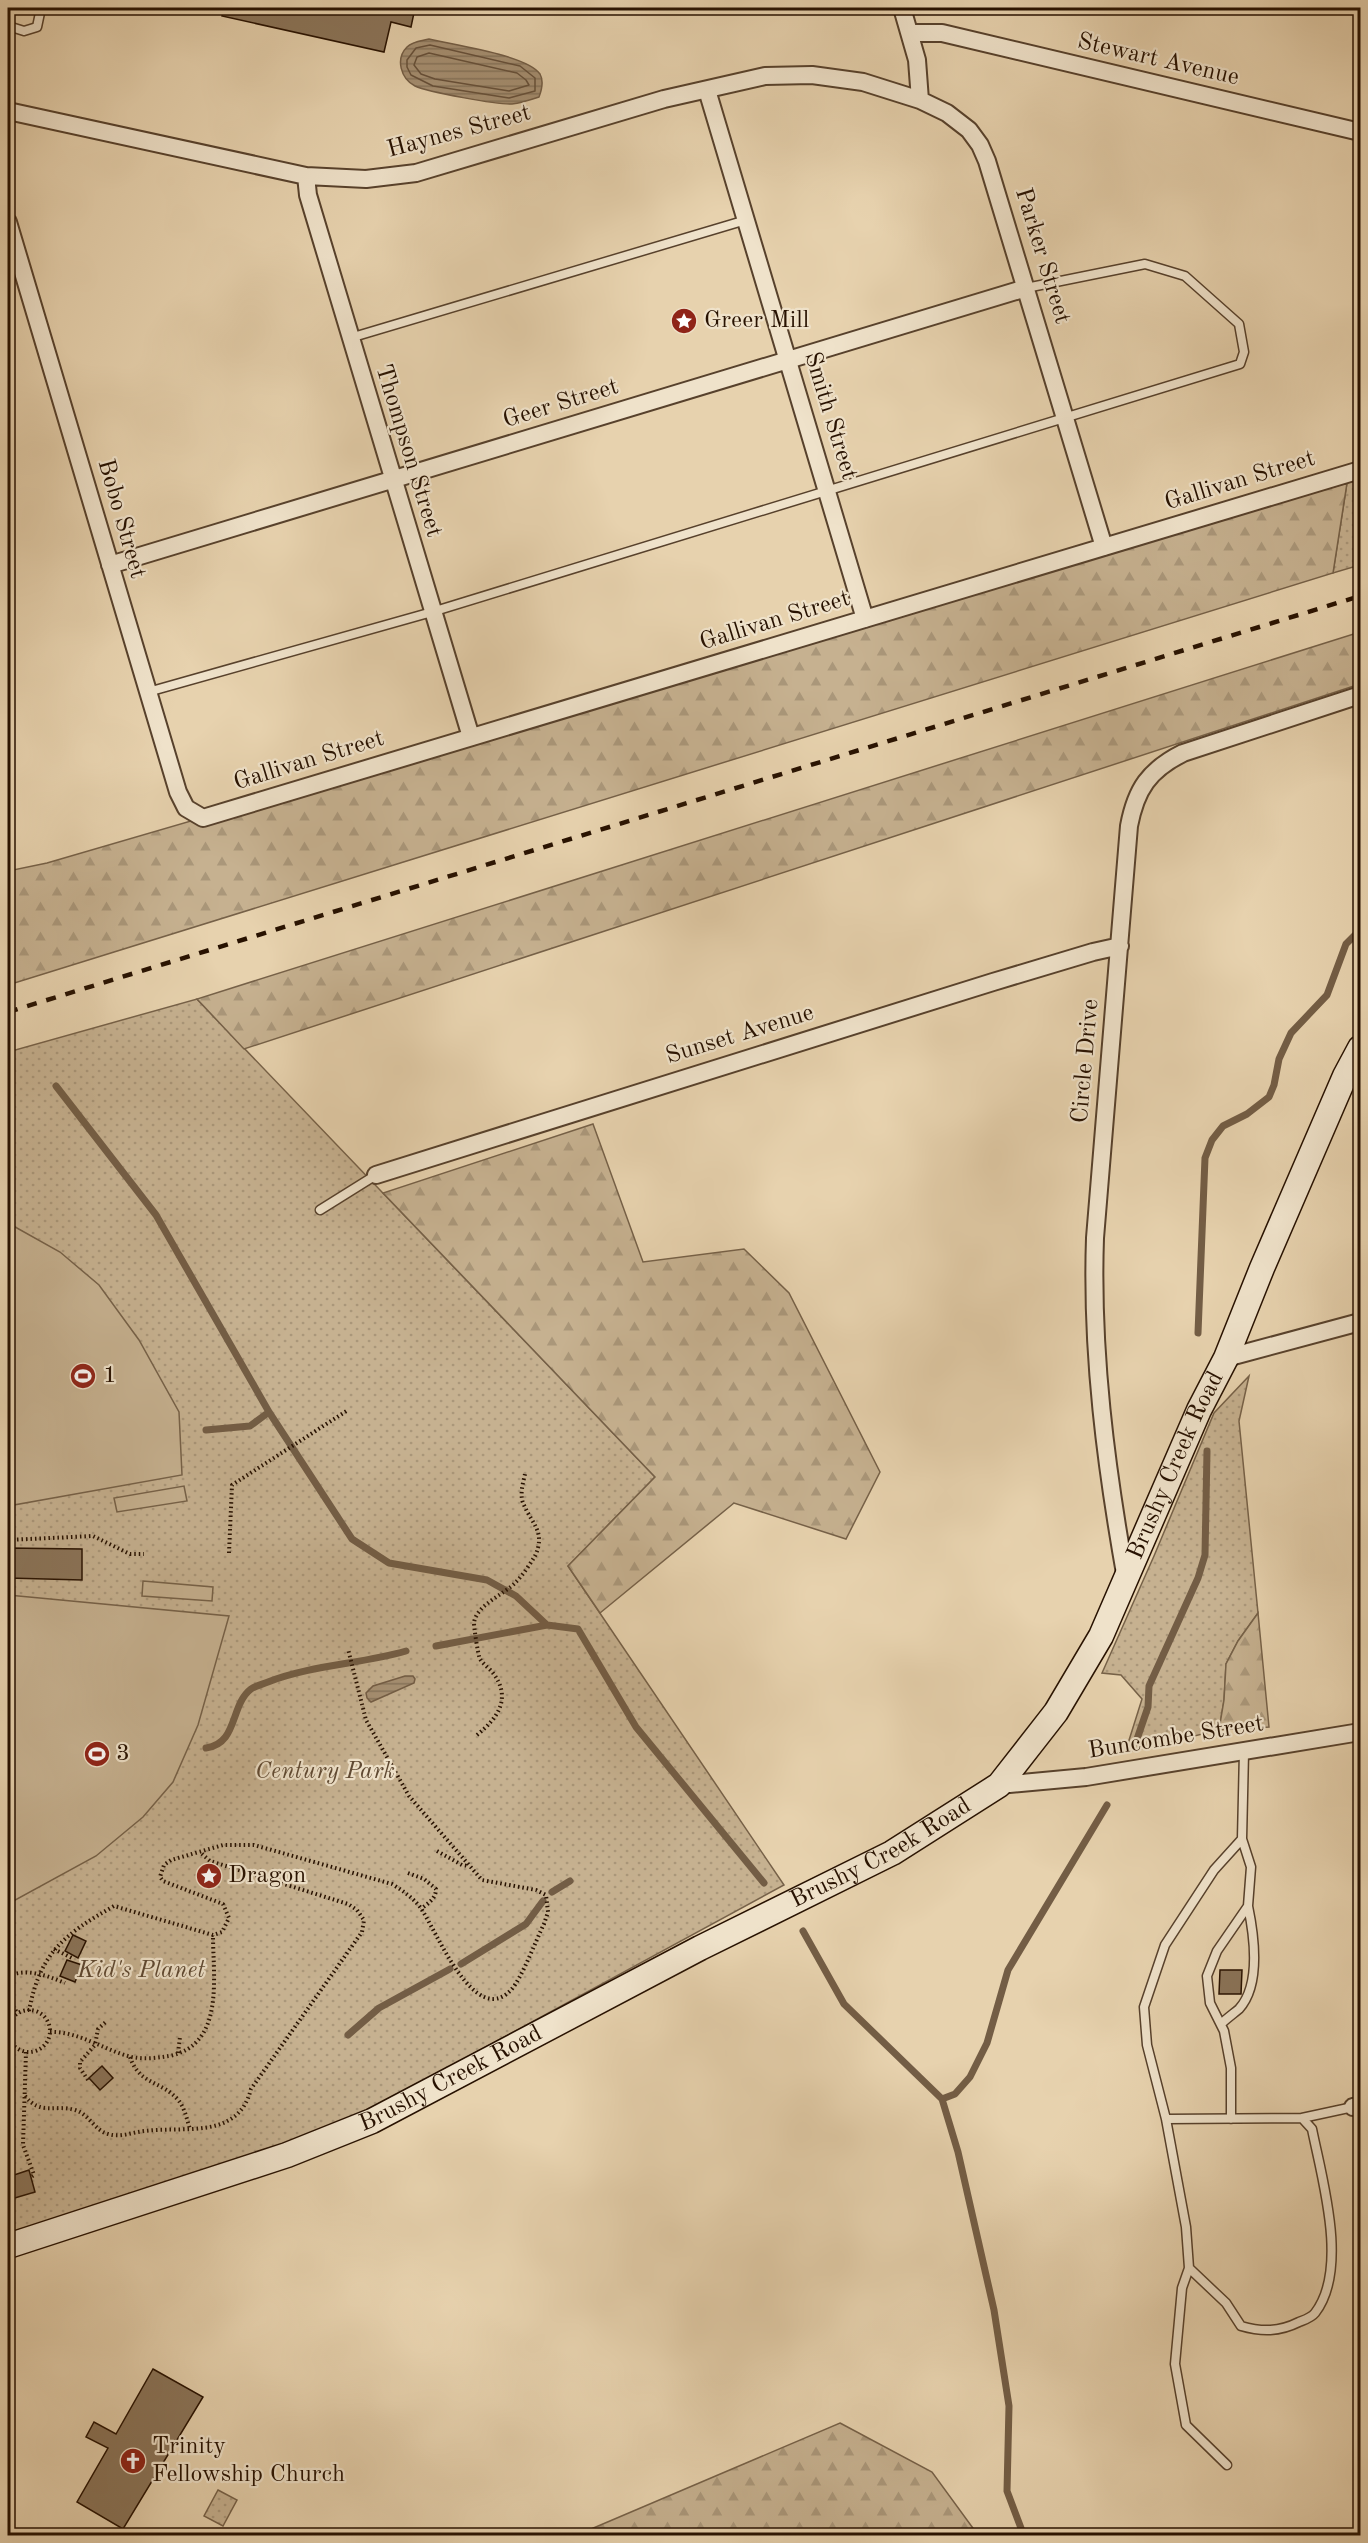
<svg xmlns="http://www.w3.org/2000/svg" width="1368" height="2543" viewBox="0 0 1368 2543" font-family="'Old Standard TT',serif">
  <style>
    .grass { fill: url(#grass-dots); stroke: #766148; stroke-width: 1.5 }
    .forest { fill: url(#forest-firs); stroke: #766148; stroke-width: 1.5 }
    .pitch { fill: #c6b190; stroke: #766148; stroke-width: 1.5 }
    .water { fill: url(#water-rules); stroke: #735d45; stroke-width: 1.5 }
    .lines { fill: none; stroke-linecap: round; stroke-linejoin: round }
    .shore { stroke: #66503a; stroke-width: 1.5 }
    .stream { stroke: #735d45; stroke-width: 7 }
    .building { fill: #8b755a; stroke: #271100; stroke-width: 1.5 }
    .lane-casing { stroke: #57412c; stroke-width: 11 }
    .street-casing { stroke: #57412c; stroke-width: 20 }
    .secondary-casing { stroke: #271100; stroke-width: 27 }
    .path { stroke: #271100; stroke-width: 4; stroke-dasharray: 1.5 3; stroke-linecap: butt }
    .lane { stroke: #efe2ca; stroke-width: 8 }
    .street { stroke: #efe2ca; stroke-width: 16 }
    .secondary { stroke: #efe2ca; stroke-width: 24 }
    .rail { stroke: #271100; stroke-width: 4.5; stroke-dasharray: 10 10; stroke-linecap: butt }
    .labels { text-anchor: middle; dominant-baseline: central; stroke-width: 4.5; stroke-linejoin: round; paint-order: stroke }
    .street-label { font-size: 24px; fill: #271100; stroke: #efe2ca }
    .poi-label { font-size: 24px; fill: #271100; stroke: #efe2ca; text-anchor: start }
    .park-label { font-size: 24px; font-style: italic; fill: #5f4932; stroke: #efe2ca }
  </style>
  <defs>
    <pattern id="grass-dots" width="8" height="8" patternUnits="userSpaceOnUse" patternTransform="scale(1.5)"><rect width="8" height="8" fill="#c6b190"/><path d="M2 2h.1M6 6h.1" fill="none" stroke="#aa977a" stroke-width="1.8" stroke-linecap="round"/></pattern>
    <pattern id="forest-firs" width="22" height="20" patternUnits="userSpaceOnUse" patternTransform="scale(1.5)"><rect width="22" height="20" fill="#c6b190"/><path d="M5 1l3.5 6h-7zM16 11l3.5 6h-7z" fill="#aa977a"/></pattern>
    <pattern id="water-rules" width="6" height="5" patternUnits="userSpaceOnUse" patternTransform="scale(1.5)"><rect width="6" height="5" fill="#a69073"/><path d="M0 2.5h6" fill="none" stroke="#87745c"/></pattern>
  </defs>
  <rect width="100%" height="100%" fill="#e7d2ae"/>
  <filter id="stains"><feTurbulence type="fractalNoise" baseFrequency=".00333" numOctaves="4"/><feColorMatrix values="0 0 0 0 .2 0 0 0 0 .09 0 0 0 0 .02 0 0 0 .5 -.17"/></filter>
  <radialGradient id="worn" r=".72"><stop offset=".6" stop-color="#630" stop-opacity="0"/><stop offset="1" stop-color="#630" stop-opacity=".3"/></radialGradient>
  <path class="grass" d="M1360,479V565L1333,573L1347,483Z
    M197,999L655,1477L568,1566L784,1885L287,2155L204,2173L8,2233V1052Z
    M1249,1376L1239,1421L1258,1613L1238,1641L1226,1664L1224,1700L1219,1730L1125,1753L1142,1699L1121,1675L1102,1673L1154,1556L1214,1413Z
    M218,2490L237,2500L223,2526L204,2516Z"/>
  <path class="forest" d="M1347,483L1333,573L8,985V871L47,863Z
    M1360,632V684L244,1049L197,999Z
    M593,1124L643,1262L744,1249L789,1293L880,1472L846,1539L734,1503L600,1613L568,1566L655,1477L383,1193Z
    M1258,1613L1269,1727L1219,1730L1224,1700L1226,1664L1238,1641Z
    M840,2423L932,2472L978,2535H577Z"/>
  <path class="pitch" d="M8,1223L60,1252L99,1285L139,1340L179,1412L182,1475L8,1506Z
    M184,1486L187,1501L117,1512L114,1498Z
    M143,1581L213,1587L212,1601L142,1596Z
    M8,1595L229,1616L198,1725L173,1782L143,1817L96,1856L8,1904Z"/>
  <path class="water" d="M429,39C453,45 527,55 540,74C544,81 542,89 539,97C530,100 521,103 512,104C498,105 428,92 415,86C401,79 395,59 407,47C413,41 421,41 429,39Z
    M405,1676H413L415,1679L414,1683L371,1702L367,1698L366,1693L373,1686Z"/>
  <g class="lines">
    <path class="shore" d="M430,45L520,66L535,78V91L509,98L433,86L411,75L407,67V60L416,48Z
      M429,53L517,73L526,80L529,85L509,91L435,79L421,74L414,65L417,57Z"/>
    <path class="stream" d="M8,982L11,985
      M56,1086L156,1215L269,1412L352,1539L389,1563L487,1580L516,1596L547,1625L578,1629L636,1727L764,1883
      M1198,1333L1205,1158L1212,1140L1223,1126L1247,1114L1269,1097L1274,1085L1279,1059L1291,1033L1327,995L1346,944L1360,930
      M206,1430L250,1426L269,1412
      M436,1646L547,1625
      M1136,1742L1148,1707L1149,1686L1198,1578L1205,1555L1207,1451
      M206,1748C238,1744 230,1705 251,1689C255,1686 263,1684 268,1682C312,1665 361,1664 406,1651
      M552,1892L570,1881
      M803,1931L844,2004L942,2099L958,2152L994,2310L1009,2406L1007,2491L1024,2536
      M461,1964L526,1924L543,1901
      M348,2035L379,2008L450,1969
      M942,2099L955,2094L970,2077L987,2043L1008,1970L1107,1805"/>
  </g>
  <path class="building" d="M224,8H415L411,27L391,22L384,52L222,16Z
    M8,1548L82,1549V1580L8,1578Z
    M73,1935L86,1941L78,1958L65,1951Z
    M67,1960L82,1965L75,1982L60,1976Z
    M1220,1970H1242L1241,1994H1219Z
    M102,2066L113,2078L100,2090L89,2078Z
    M29,2170L35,2192L8,2200V2177Z
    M153,2369L203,2397L123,2529L77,2502L108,2448L86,2437L94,2422L116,2434Z"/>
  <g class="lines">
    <g class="lane-casing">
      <path id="lane" d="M8,26L24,31L37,27L41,8
        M350,338L746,220
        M148,692L432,612L1240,364L1244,352L1239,324L1185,276L1145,264L1026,288
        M320,1210L376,1175
        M1221,2024C1226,2019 1233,2014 1239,2009C1261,1985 1254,1935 1248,1906
        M1302,2118L1353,2107
        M1166,2119L1302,2118L1312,2129C1322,2179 1349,2269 1315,2313C1311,2318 1304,2320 1299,2322C1279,2332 1262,2332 1241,2326L1226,2303L1189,2268
        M1231,2119V2068L1224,2031L1210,2003L1207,1976L1217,1951L1248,1906L1251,1867L1242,1839
        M1227,2465L1186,2425L1175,2364L1182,2288L1189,2268L1186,2227L1166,2119L1147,2045L1144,2007L1165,1945L1214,1870L1242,1839L1244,1752"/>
    </g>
    <g class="street-casing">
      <path id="street" d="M902,8L917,60L920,100
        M910,33H942L1360,132
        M707,90L865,619
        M8,111L306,176L366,179L416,173L664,99L765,76L812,75L863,82L920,100L947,113L969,130L980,145L987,161L1104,547
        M306,176L308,195L471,737
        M8,222L178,792L186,808L203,818L1360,470
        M110,565L1026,288
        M376,1175L993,982L1093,952L1120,946
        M1226,1358L1360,1322
        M1126,1579C1106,1467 1091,1353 1095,1238L1129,826C1136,789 1149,770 1183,753L1360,695
        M999,1785L1086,1777L1360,1732
        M1353,2107L1360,2106"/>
    </g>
    <g class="secondary-casing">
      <g id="secondary">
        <path id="s1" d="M8,2246L287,2155L372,2121L700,1948L892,1853L999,1785L1056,1712L1101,1636L1199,1410L1226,1358L1262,1268L1345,1076L1360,1048"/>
      </g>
    </g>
    <path class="path" d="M8,1540L93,1536L130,1554H144
      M229,1553L232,1485L348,1410
      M477,1735C498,1718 512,1698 493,1673C489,1668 483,1664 480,1659C478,1655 474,1628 474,1623C476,1605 505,1594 516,1582C523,1575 530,1564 535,1556C546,1532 532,1524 524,1505C519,1496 523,1483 525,1474
      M437,1851L462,1865L469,1866
      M408,1873L424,1879L436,1889C436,1899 428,1903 421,1909
      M54,1949L74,1959
      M8,1976C28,1968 45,1975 65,1983
      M8,1999L18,2014
      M8 2031a21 21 0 1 1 42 0a21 21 0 1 1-42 0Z
      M29,2011C40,1952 65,1934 114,1906L213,1935L222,1932L229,1918L223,1904L163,1881L160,1877L164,1865L171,1860L223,1845H254L392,1884C403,1891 412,1897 420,1907C436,1929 474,2029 511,1990C522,1978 536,1940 544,1924L548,1912L546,1895L536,1890L482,1880L409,1796L366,1720L348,1649
      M50,2032C77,2031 103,2049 128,2056C142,2060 156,2058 169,2056C225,2045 213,1978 213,1935
      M26,2052L23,2145L34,2175L31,2177
      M178,2053L180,2037
      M130,2057C140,2086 162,2080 179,2101C185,2109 187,2120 190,2129
      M88,2080L80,2068V2062L95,2045L98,2029L107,2021
      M25,2096C41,2116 55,2104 75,2110C89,2114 94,2130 108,2134C121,2138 132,2132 145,2131C185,2126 238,2140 251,2089L362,1932L364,1920L357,1910L348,1904L210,1861L200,1852"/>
    <use href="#lane" class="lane"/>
    <use href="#street" class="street"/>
    <use href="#secondary" class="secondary"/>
    <path class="rail" d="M8,1012L1360,596"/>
  </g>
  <defs>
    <g id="sight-disc" transform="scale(1.35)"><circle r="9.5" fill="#8f2418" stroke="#efe2ca"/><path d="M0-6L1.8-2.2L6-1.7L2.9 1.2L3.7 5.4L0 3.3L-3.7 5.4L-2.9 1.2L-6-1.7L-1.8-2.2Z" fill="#fff"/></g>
    <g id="stadium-disc" transform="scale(1.35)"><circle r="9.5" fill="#8f2418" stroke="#efe2ca"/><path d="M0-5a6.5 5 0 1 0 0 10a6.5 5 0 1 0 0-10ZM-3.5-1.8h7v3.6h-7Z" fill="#fff"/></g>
    <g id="church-disc" transform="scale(1.35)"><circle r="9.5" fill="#8f2418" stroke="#efe2ca"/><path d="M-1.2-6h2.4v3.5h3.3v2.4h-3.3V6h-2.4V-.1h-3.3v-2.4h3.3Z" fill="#fff"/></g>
  </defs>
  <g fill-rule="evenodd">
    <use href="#sight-disc" x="684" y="321"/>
    <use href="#stadium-disc" x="83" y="1376"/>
    <use href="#stadium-disc" x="97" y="1754"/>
    <use href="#sight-disc" x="209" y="1876"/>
    <use href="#church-disc" x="133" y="2461"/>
  </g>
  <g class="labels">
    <g class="street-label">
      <text transform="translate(1158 60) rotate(13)">Stewart Avenue</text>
      <text transform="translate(459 132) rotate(-15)">Haynes Street</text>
      <text transform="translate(1042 256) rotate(73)">Parker Street</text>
      <text transform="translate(561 404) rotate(-17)">Geer Street</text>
      <text transform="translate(830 416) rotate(73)">Smith Street</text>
      <text transform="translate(408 451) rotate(73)">Thompson Street</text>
      <text transform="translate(1240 481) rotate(-17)">Gallivan Street</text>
      <text transform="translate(121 519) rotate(74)">Bobo Street</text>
      <text transform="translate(775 621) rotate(-17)">Gallivan Street</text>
      <text transform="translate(309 761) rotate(-17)">Gallivan Street</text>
      <text transform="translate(740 1035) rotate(-17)">Sunset Avenue</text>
      <text transform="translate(1086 1061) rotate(-85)">Circle Drive</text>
      <text stroke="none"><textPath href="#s1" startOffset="1464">Brushy Creek Road</textPath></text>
      <text transform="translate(1176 1738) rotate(-9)">Buncombe Street</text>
      <text stroke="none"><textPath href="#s1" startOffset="960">Brushy Creek Road</textPath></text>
      <text stroke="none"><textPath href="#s1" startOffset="474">Brushy Creek Road</textPath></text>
    </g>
    <g class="poi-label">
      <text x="704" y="321">Greer Mill</text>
      <text x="103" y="1376">1</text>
      <text x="116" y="1754">3</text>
      <text x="228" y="1876">Dragon</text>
      <text x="152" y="2447">Trinity<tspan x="152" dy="28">Fellowship Church</tspan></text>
    </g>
    <g class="park-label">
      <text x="325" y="1772">Century Park</text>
      <text x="141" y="1971">Kid's Planet</text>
    </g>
  </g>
  <rect width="1368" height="2543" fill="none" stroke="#e7d2ae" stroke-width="30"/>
  <rect x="9" y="9" width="1350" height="2525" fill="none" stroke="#271100" stroke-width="3"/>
  <rect x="15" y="15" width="1338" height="2513" fill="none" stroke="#271100" stroke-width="1.5"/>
  <rect width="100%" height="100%" filter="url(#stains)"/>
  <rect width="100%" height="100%" fill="url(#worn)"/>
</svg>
